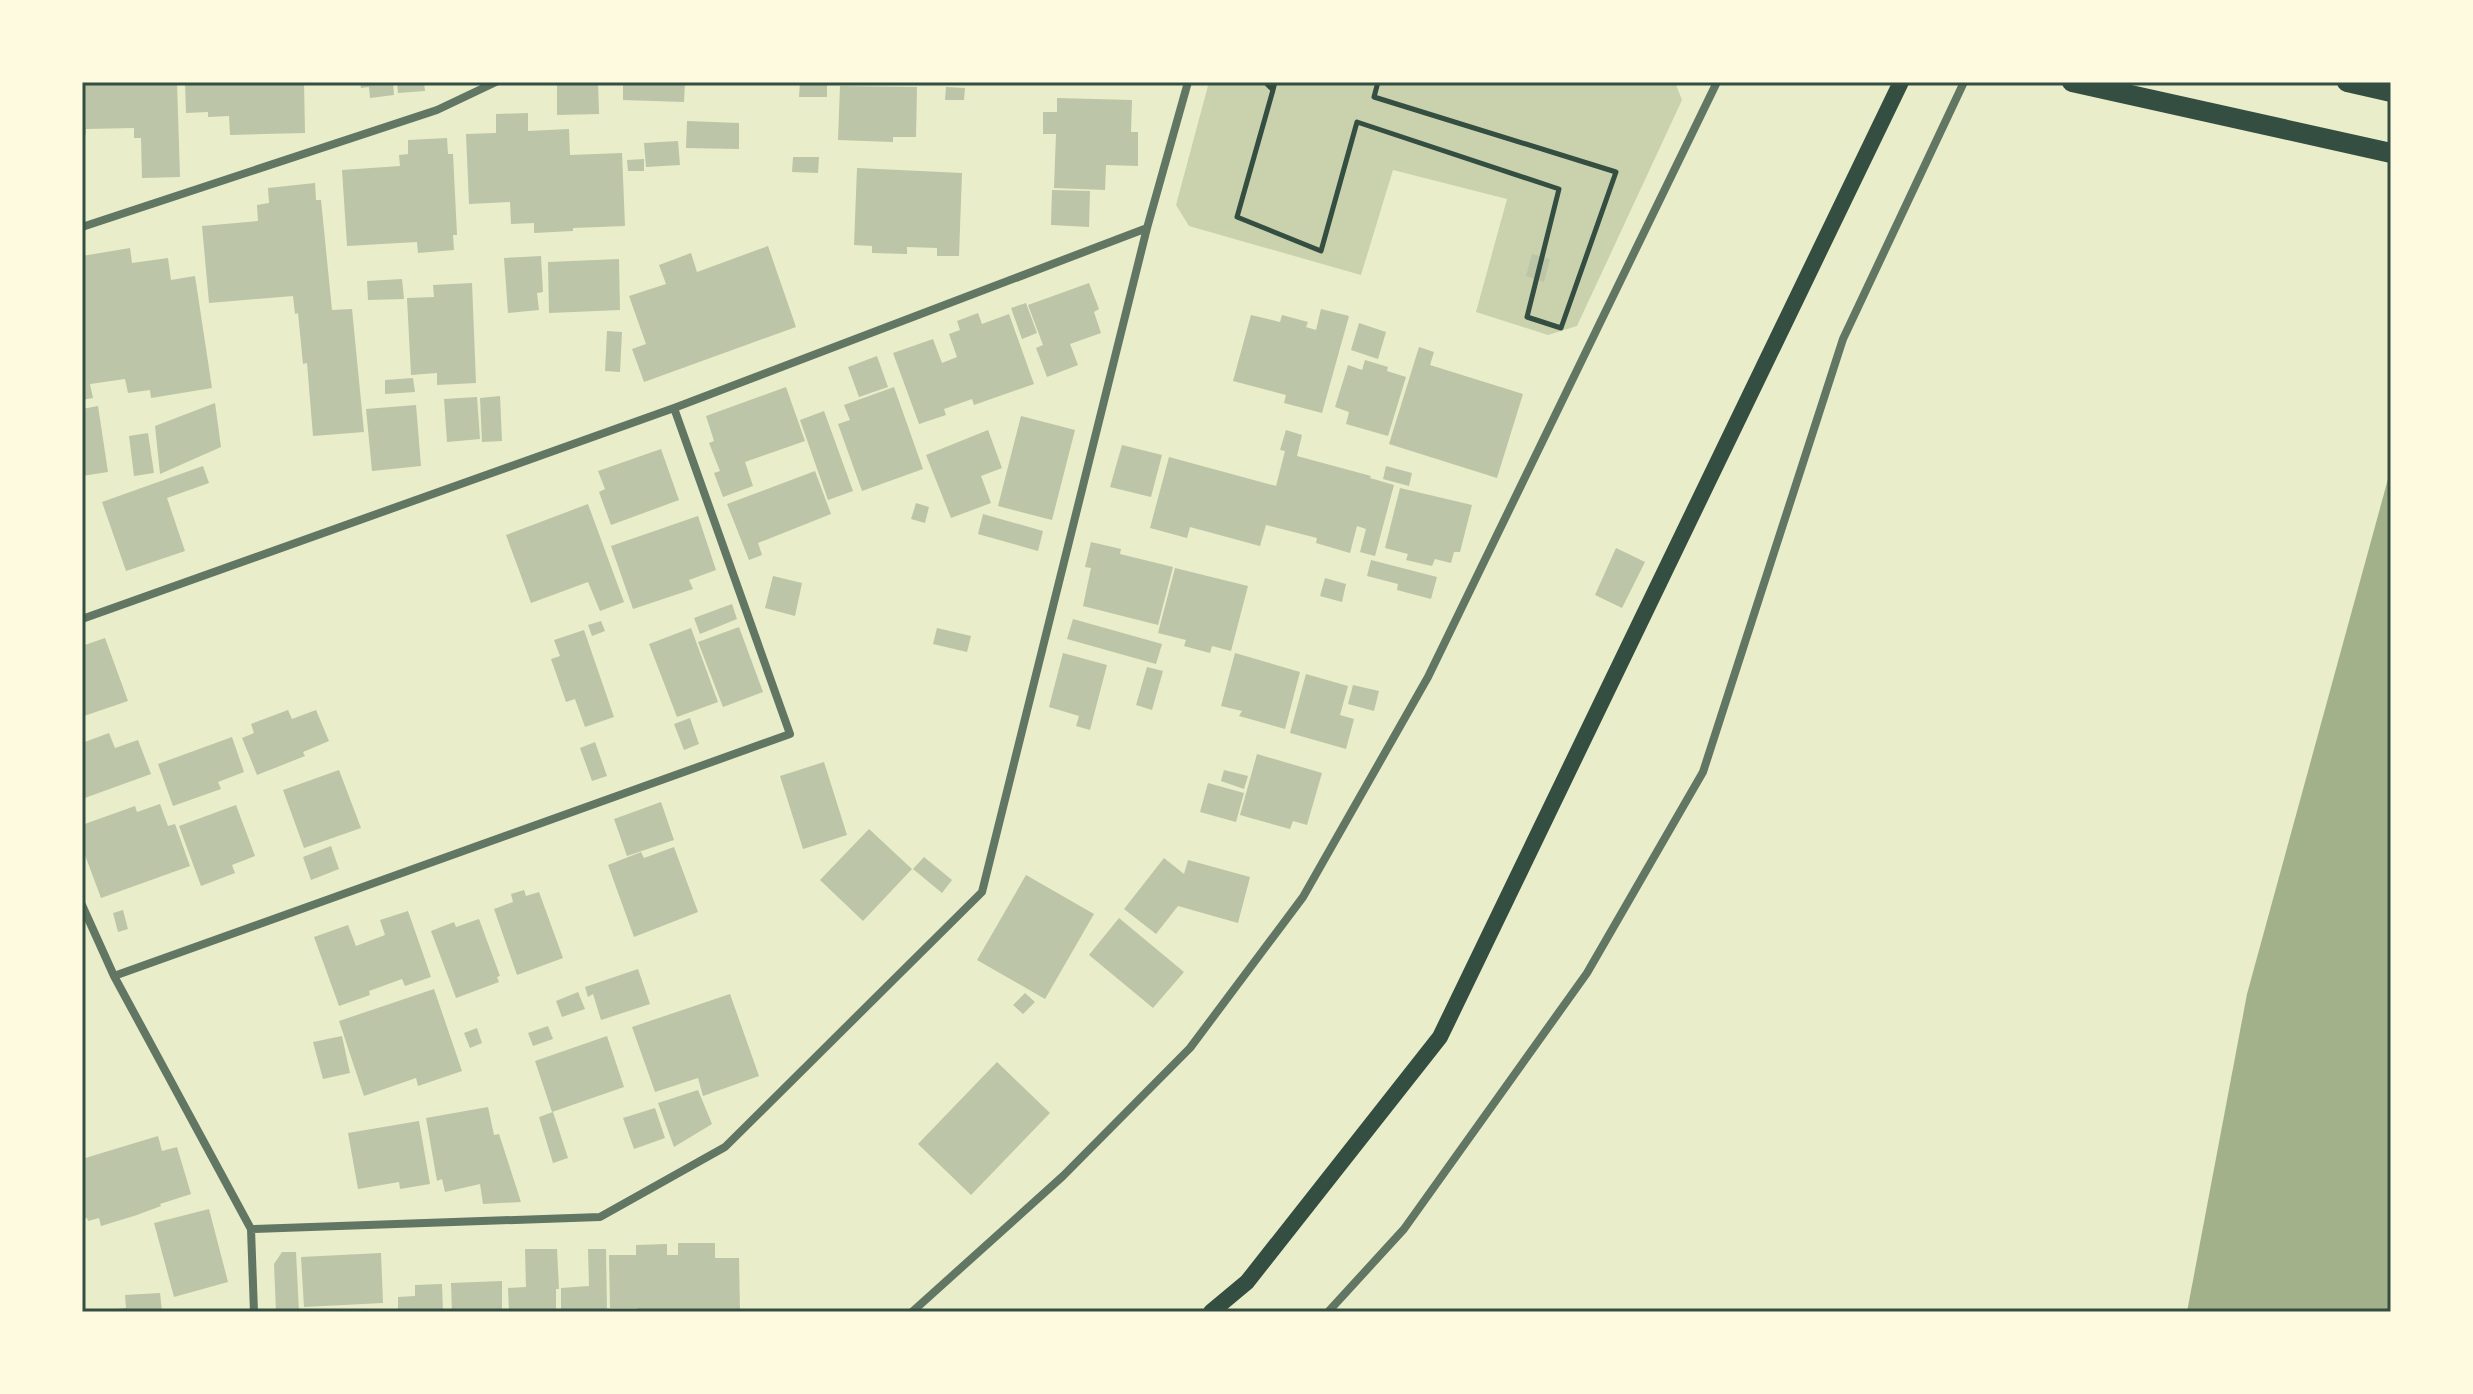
<svg xmlns="http://www.w3.org/2000/svg" width="2473" height="1394" viewBox="0 0 2473 1394" font-family="'Archivo Narrow',sans-serif">
  <style>
    .green { fill: #cad2ad }
    .water { fill: #a3b18a }
    .building { fill: #bcc5a7 }
    .lines { fill: none; stroke-linecap: round; stroke-linejoin: round }
    .path { stroke: #344e41; stroke-width: 5 }
    .minor { stroke: #617663; stroke-width: 8 }
    .secondary { stroke: #344e41; stroke-width: 16 }
    .primary { stroke: #344e41; stroke-width: 20 }
    .neatline { fill: none; stroke: #344e41; stroke-width: 3 }
  </style>
  <rect width="100%" height="100%" fill="#e9edc9"/>
  <path class="green" d="M1209,82H1675L1682,100L1577,326L1548,335L1476,312L1507,199L1393,170L1361,275L1189,226L1176,205Z"/>
  <path class="water" d="M2391,468V1312H2187L2247,994Z"/>
  <path class="building" d="M82,82H177L180,177L142,178L141,138H134V128L86,129V134L82,135Z
    M185,82H304L305,133L230,135L229,116L208,117V112L186,113Z
    M360,82H393L394,95L370,98L369,87L361,88Z
    M397,82H424L425,91L398,93Z
    M557,82H598L599,114L557,115Z
    M623,82H685L684,102L623,100Z
    M800,82L827,83V97H799Z
    M840,86L917,87L916,137H893V142L838,140Z
    M946,87L965,88L964,100H945Z
    M1057,98L1132,100L1131,132H1138V166L1106,165L1105,190L1054,188L1056,134H1043V112H1057Z
    M528,113V131L569,129L570,155L622,153L625,226L573,228V231L534,233V223L511,224L510,202L469,204L466,134L496,133V114Z
    M687,121L739,123V149L686,148Z
    M447,138L448,154H453L457,235H453L454,250L418,253L417,242L347,246L342,170L400,166L399,155L408,154V140Z
    M678,141L680,165L646,167L644,143Z
    M793,157H819L818,173L792,172Z
    M644,159V171H628L627,160Z
    M857,168L962,173L959,256H937V248L907,247V254L872,253V246L854,245Z
    M315,183L316,200H321L332,310L352,309L364,432L313,436L307,363L303,364L298,313L295,314L293,296L209,303L202,226L258,221L257,205L269,203L268,188Z
    M1052,190L1090,191L1089,227L1051,225Z
    M768,246L796,327L644,382L632,349L646,344L629,296L666,284L659,265L691,253L697,272Z
    M130,248L132,263L168,258L171,280L195,276L212,388L151,398L150,390L128,393L125,379L90,384L93,398L82,400V256Z
    M1532,254L1550,259L1544,282L1526,276Z
    M541,256L543,292L537,293L539,310L508,313L504,258Z
    M619,259L620,310L549,313L548,262Z
    M402,279L404,299L368,300L367,281Z
    M472,283L476,383L437,385V373L411,375L407,298L434,297L433,285Z
    M1089,283L1099,309L1094,312L1101,333L1070,344L1078,365L1047,377L1036,348L1043,345L1028,305Z
    M1026,303L1037,333L1022,339L1011,308Z
    M1321,309L1349,316L1322,413L1284,403L1286,395L1233,381L1251,315L1280,322L1282,315L1308,322L1306,327L1316,330Z
    M978,313L982,324L1009,314L1034,384L974,405L972,399L944,409L946,415L919,424L893,353L933,339L942,363L957,357L949,334L960,330L957,321Z
    M1359,323L1386,332L1378,359L1351,350Z
    M607,331L622,332L620,372L605,371Z
    M1419,347L1434,352L1430,365L1523,394L1497,478L1389,444Z
    M877,356L888,387L859,397L848,367Z
    M1365,360L1388,367L1387,371L1406,377L1388,436L1346,424L1349,412L1335,407L1348,365L1362,370Z
    M413,378L415,392L385,394V380Z
    M786,387L805,441L745,462L753,486L723,497L714,473L720,471L709,443L714,441L706,416Z
    M894,387L923,469L862,491L838,424L850,420L844,405Z
    M500,396L502,441L482,442L480,398Z
    M477,397L480,439L447,442L444,399Z
    M215,403L221,447L160,474L155,426Z
    M416,405L421,466L372,471L366,409Z
    M98,406L108,472L82,476V409Z
    M824,411L853,491L828,500L800,420Z
    M1021,416L1075,430L1052,520L998,506Z
    M988,430L1002,468L981,476L991,503L951,518L926,455Z
    M1286,430L1302,435L1297,456L1371,476L1370,478L1394,485L1375,556L1360,552L1366,529L1357,526L1350,553L1316,543L1317,538L1266,525L1260,546L1190,527L1187,538L1150,528L1169,457L1276,486L1285,451L1280,450Z
    M148,433L154,473L134,476L129,436Z
    M1122,445L1162,455L1151,497L1110,487Z
    M661,449L679,500L611,525L599,492L605,489L598,471Z
    M203,466L209,483L167,498L185,551L126,571L102,502Z
    M1386,466L1412,473L1409,486L1383,479Z
    M815,471L831,514L758,543L762,555L749,560L727,504Z
    M1400,488L1472,505L1460,552H1454L1451,563L1435,559L1432,566L1406,560L1408,554L1385,548Z
    M916,503L929,507L925,523L911,519Z
    M588,504L624,602L600,611L588,582L531,603L506,535Z
    M983,514L1043,531L1038,551L978,534Z
    M698,516L716,570L689,580L693,589L633,609L611,546Z
    M1091,542L1121,549L1120,554L1173,567L1158,625L1083,606L1091,568L1085,567Z
    M1616,548L1645,562L1622,608L1595,595Z
    M1371,560L1437,577L1431,599L1397,590L1398,584L1367,576Z
    M1175,568L1248,586L1231,651L1212,646L1210,653L1184,646L1186,640L1158,633Z
    M773,576L802,583L795,616L765,608Z
    M1325,578L1346,584L1342,602L1320,596Z
    M732,604L737,619L700,634L694,618Z
    M1073,619L1162,644L1156,664L1067,639Z
    M601,621L605,631L592,636L588,625Z
    M739,627L763,692L723,707L698,642Z
    M691,628L718,702L677,717L649,644Z
    M937,628L971,636L967,652L933,644Z
    M584,630L614,717L585,727L575,699L566,702L551,659L560,656L554,640Z
    M105,638L128,701L84,716L82,710V646Z
    M1063,653L1107,665L1090,730L1076,726L1079,716L1049,707Z
    M1235,653L1300,672L1285,729L1239,716L1242,711L1221,706Z
    M1147,667L1163,671L1152,710L1136,705Z
    M1306,674L1348,686L1340,715L1354,719L1346,749L1290,733Z
    M1353,685L1379,691L1374,711L1348,704Z
    M288,710L292,719L316,710L329,741L303,752L305,756L257,775L242,738L254,733L251,724Z
    M690,718L699,744L684,750L674,724Z
    M109,733L115,748L138,740L151,774L82,799V743Z
    M232,737L244,772L218,782L221,789L173,806L158,764Z
    M595,742L607,776L592,781L580,748Z
    M1257,754L1322,773L1307,825L1293,821L1290,829L1240,815Z
    M824,762L847,835L803,849L780,776Z
    M339,770L361,828L304,848L283,790Z
    M1224,770L1248,776L1244,789L1221,781Z
    M1208,783L1244,793L1236,822L1200,812Z
    M661,802L674,840L627,856L614,819Z
    M160,804L168,826L175,824L190,866L101,898L82,847V825L135,806L137,812Z
    M236,805L255,856L232,865L235,873L201,886L179,826Z
    M869,829L912,869L863,921L820,880Z
    M331,846L339,869L311,880L303,857Z
    M674,847L698,912L634,937L608,865L641,852L644,858Z
    M924,857L952,880L942,893L913,869Z
    M1164,858L1184,874L1188,860L1250,877L1238,923L1178,906L1156,934L1124,909Z
    M1026,875L1094,914L1045,999L977,960Z
    M524,890L526,896L539,892L563,958L517,975L494,909L513,902L511,894Z
    M123,910L128,929L118,932L113,913Z
    M408,911L431,977L405,986L402,979L369,991L370,995L339,1006L314,937L348,925L356,946L385,935L380,920Z
    M1119,918L1184,972L1153,1008L1089,955Z
    M479,919L500,976L497,977L499,982L456,998L431,931L454,922L456,927Z
    M638,969L650,1004L601,1020L593,994L588,997L585,987Z
    M434,989L462,1071L418,1086L416,1078L364,1096L339,1021Z
    M578,992L585,1009L562,1017L556,1001Z
    M1025,993L1035,1002L1023,1014L1013,1005Z
    M730,994L759,1076L703,1096L698,1078L655,1092L632,1027Z
    M548,1026L553,1039L533,1046L528,1033Z
    M477,1028L482,1043L470,1048L464,1033Z
    M342,1036L350,1073L323,1079L313,1042Z
    M607,1036L624,1087L552,1112L535,1061Z
    M997,1062L1050,1113L971,1195L918,1144Z
    M698,1090L712,1124L674,1147L658,1103Z
    M488,1107L494,1135L499,1134L521,1202L483,1204L480,1184L445,1192L442,1179L437,1181L426,1118Z
    M655,1108L665,1138L634,1149L623,1118Z
    M553,1112L568,1158L553,1163L539,1117Z
    M419,1121L430,1184L400,1189L399,1182L358,1189L348,1133Z
    M158,1136L162,1151L177,1147L191,1194L160,1204L161,1206L137,1215L101,1226L99,1218L88,1221L87,1218L82,1219V1159Z
    M209,1209L228,1282L174,1297L154,1223Z
    M678,1243H715V1258H739L740,1311L637,1312V1308H610L609,1255H636V1245L667,1244V1255H678Z
    M525,1249H557L559,1289H556V1312H509L508,1288L526,1287Z
    M588,1249H606L607,1312H561V1288L589,1286Z
    M282,1252H296L299,1312H276L274,1264Z
    M381,1253L383,1303L304,1307L301,1257Z
    M502,1281V1312H452L451,1283Z
    M442,1284L443,1312H398V1297L415,1296V1285Z
    M160,1293L162,1312H108V1310L126,1308L125,1295Z"/>
  <g class="lines">
    <path class="path" d="M1265,82L1273,90L1237,217L1321,251L1357,122L1559,189L1527,317L1561,328L1616,172L1374,97L1378,82
      M1273,90L1275,82"/>
    <path class="minor" d="M82,227L437,110L496,82
      M82,619L674,408L1147,228
      M82,905L114,976L251,1229L254,1312
      M114,976L790,734L674,408
      M251,1229L600,1217L725,1147L982,892L1147,228L1188,82
      M912,1312L1063,1176L1190,1048L1303,897L1428,677L1717,82
      M1328,1312L1404,1229L1587,973L1703,772L1843,339L1964,82"/>
    <path class="secondary" d="M1211,1312L1247,1282L1440,1037L1901,82"/>
    <path class="primary" d="M2072,82L2391,153
      M2347,82L2391,92"/>
  </g>
  <rect width="2473" height="1394" fill="none" stroke="#fefae0" stroke-width="168"/>
  <rect x="84" y="84" width="2305" height="1226" class="neatline"/>
</svg>
